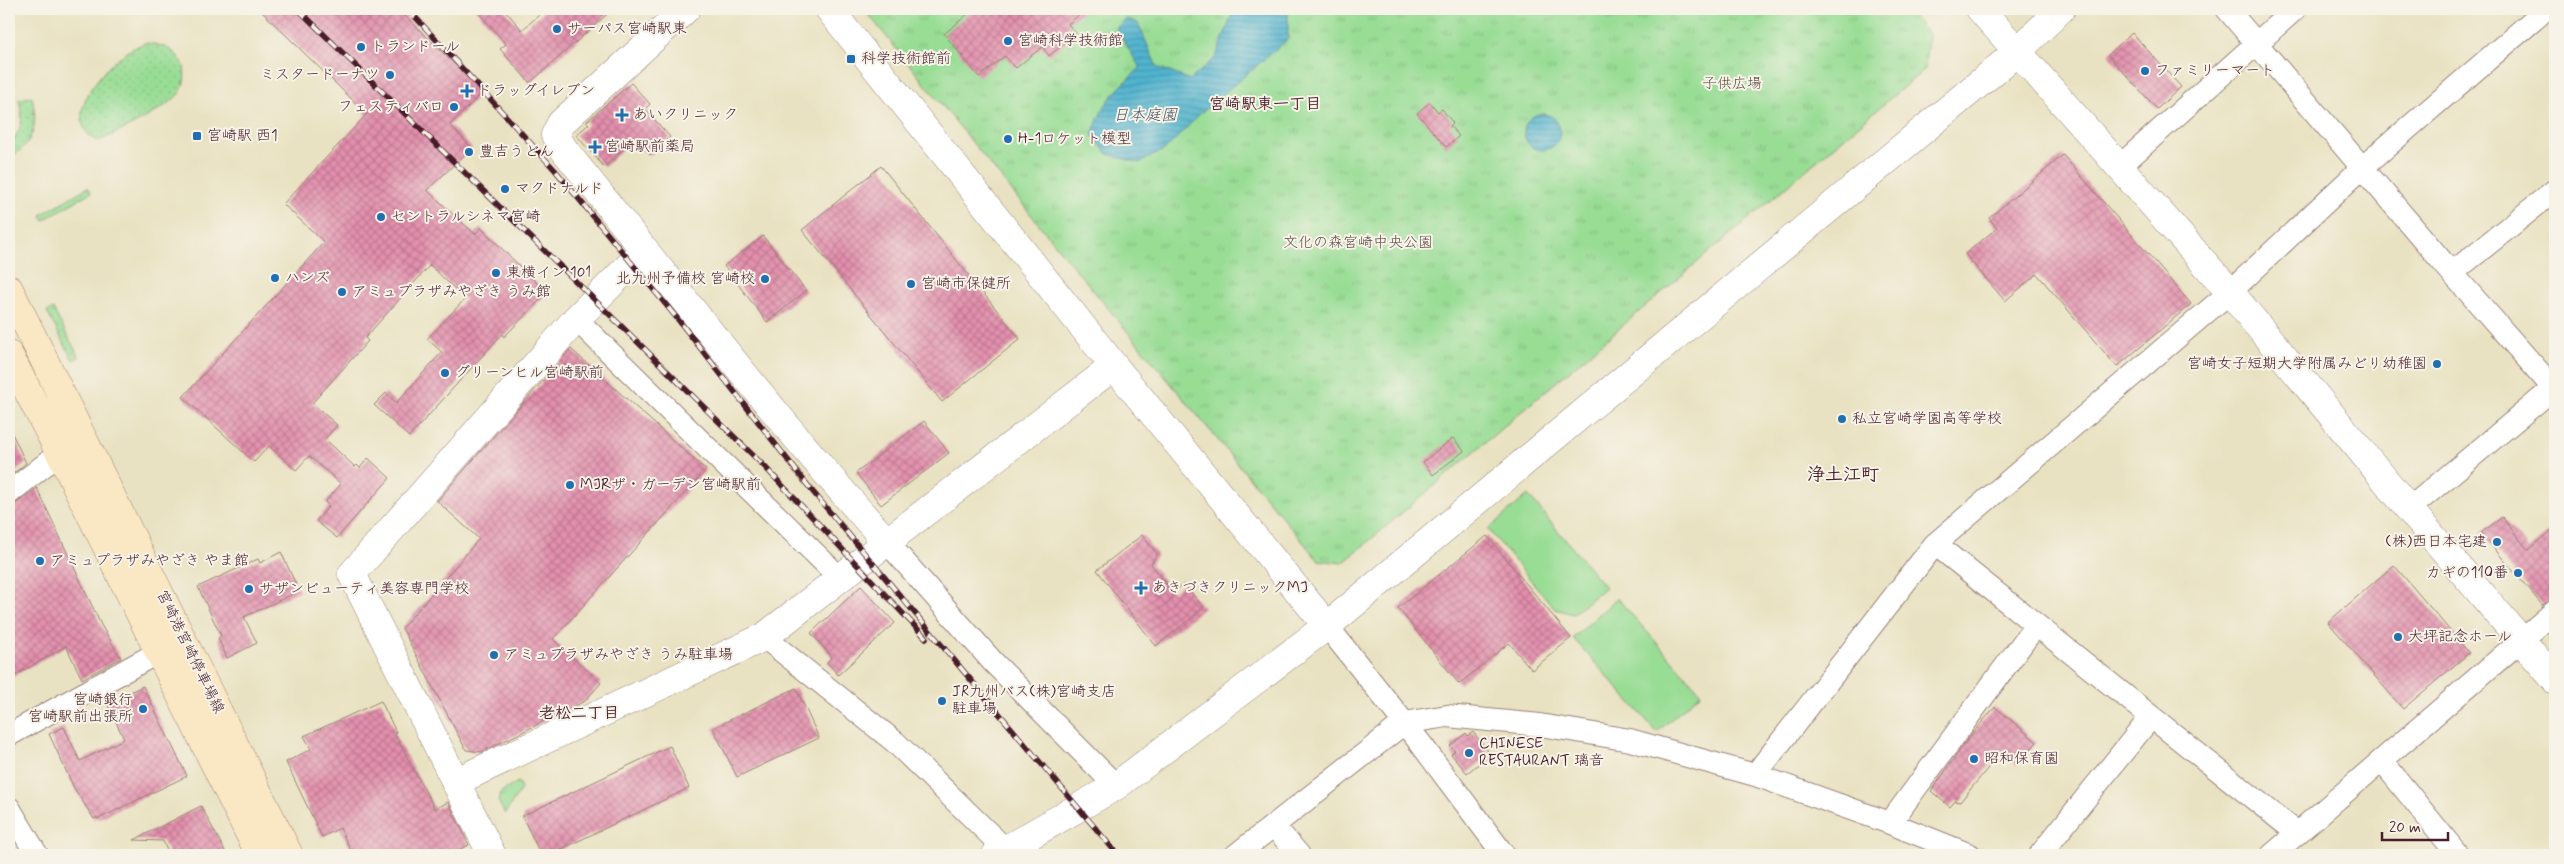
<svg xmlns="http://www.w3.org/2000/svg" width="2564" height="864" viewBox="0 0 2564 864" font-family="Mynerve,'Klee One',sans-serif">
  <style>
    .grass { fill: url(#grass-dots); stroke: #727e60 }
    .park { fill: url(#park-tufts); stroke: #727e60 }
    .garden { fill: #99dd95; stroke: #727e60 }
    .water { fill: url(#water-rules); stroke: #4e6a7d }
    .building { fill: url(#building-cross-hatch) }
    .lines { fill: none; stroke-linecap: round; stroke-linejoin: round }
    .minor-casing { stroke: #9a8076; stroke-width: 24 }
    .tertiary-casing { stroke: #9a8076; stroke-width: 29 }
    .secondary-casing { stroke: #9a8076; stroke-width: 29 }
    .minor { stroke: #fff; stroke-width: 22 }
    .tertiary { stroke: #fff; stroke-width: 28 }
    .secondary { stroke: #fae7c3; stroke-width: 28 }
    .rail-casing { stroke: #4a1f2b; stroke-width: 5.5 }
    .rail { stroke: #f7f3e8; stroke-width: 4; stroke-dasharray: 11; stroke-linecap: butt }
    .poi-dot { fill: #1f6fb2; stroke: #f7f3e8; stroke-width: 2 }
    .labels { text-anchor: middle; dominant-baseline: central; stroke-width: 4; stroke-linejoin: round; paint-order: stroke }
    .poi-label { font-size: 15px; fill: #4a1f2b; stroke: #f7f3e8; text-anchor: start }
    .park-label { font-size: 15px; fill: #5e4e46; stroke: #f7f3e8 }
    .street-label { font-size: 15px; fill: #4a1f2b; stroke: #f7f3e8 }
    .neighbourhood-label { font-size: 16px; font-weight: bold; fill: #4a1f2b; stroke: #f7f3e8 }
    .water-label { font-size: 16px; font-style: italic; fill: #4c5364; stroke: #f7f3e8 }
    .quarter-label { font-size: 18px; font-weight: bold; fill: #4a1f2b; stroke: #f7f3e8 }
  </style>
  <defs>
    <pattern id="grass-dots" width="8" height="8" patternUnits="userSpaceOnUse" patternTransform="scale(1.25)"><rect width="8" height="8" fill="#99dd95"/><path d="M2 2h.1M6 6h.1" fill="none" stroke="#85bd81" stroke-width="1.8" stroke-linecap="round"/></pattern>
    <pattern id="park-tufts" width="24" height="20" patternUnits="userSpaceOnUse" patternTransform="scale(1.25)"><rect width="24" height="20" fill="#99dd95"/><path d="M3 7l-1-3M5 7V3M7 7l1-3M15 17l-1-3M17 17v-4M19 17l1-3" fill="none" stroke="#85bd81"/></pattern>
    <pattern id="water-rules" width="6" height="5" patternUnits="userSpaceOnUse" patternTransform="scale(1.25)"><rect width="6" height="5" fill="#51b4cf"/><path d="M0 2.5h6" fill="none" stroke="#4592a8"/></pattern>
    <pattern id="building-cross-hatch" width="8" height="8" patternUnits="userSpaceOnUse" patternTransform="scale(1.25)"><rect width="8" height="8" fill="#e390ad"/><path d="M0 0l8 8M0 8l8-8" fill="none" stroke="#ba758d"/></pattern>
  </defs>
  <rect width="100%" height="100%" fill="#f7f3e8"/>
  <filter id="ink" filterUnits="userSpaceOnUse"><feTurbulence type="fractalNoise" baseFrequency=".02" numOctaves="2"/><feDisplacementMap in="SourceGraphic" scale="10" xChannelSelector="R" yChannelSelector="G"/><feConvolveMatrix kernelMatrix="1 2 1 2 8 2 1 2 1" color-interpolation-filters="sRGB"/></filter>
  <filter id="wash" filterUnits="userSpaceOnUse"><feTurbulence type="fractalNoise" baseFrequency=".0096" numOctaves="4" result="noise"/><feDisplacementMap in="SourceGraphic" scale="20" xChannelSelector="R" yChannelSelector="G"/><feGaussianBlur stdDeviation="1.12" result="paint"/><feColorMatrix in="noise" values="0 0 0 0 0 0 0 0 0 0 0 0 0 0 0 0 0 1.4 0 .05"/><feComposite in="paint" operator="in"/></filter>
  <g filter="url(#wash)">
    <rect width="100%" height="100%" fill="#e9e2c2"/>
    <path class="grass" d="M146,43C162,45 172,47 182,62C187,70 185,88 178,95C162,111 120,132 98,141C52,118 114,51 146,43Z
      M32,97C38,124 35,143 9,158C9,142 12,144 18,132C24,121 21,110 19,99Z
      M88,187L91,192L44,220L41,215Z
      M53,309L79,357L73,360L47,312Z"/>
    <path class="park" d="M864,9H1907L1928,34L1925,69L1343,563L1318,560L1067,259Z
      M518,782L521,789L505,814L498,801L501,792Z"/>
    <path class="garden" d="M1528,495L1605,587L1573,614L1555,609L1488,529Z
      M1617,598L1701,693L1657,732L1573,638Z"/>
    <path class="water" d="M1234,9H1288V39L1201,113L1166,149L1139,163L1108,154L1092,135C1103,102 1115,91 1140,68L1116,28L1126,19L1138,23L1157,67L1190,80L1216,57Z
      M1524 132a18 18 0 1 1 36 0a18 18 0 1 1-36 0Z"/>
    <g id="blocks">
      <path class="building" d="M259,9H398L483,92L450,125L472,148L427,190L475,234L481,228L547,293L504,337L502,334L409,437L374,405L386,393L396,403L442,352L427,339L465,299L430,265L365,338L368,341L312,403L337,425L325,439L355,467L357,465L360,468L368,458L390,478L337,538L316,521L329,506L325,502L341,484L309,456L296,470L269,446L254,462L183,397L324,242L283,204L367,114Z
        M475,9H504L522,30L546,9H613L530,83L500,49L506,44Z
        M974,9H1086L1068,24L1076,34L1049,56L1042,47L1016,68L1005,56L979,77L944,34Z
        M2132,33L2181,87L2157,109L2108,55Z
        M631,83L650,104L645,109L670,137L650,155L635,138L604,167L576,135L589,124L586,122Z
        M1430,102L1438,112L1442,109L1453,123L1450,126L1459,136L1446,147L1417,113Z
        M2063,155L2191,304L2117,367L2037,274L2005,301L1965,254L1997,228L1989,218Z
        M881,166L1020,339L942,402L802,230Z
        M763,236L806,291L767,322L724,266Z
        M571,349L706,470L553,639L601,683L585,701L482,752L466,750L402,628L479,539L437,501Z
        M924,421L949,453L881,505L856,473Z
        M9,427L26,463L9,477Z
        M1453,438L1464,451L1433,475L1423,462Z
        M37,488L101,625L121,658L82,679L66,646L9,679V506L17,503Z
        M2502,517L2528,550L2555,527V598L2542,605L2481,533Z
        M1142,535L1157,554L1151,564L1173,592L1184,584L1204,608L1156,646L1097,570Z
        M1487,536L1571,638L1532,670L1509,643L1459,684L1398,608Z
        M281,552L299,591L244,617L257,643L227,658L218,638L221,636L198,587L258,559L260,563Z
        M2394,565L2469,653L2403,709L2328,622Z
        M861,586L895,623L838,675L827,662L832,657L811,633Z
        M143,686L187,776L98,819L97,817L94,819L74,788L49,734L64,727L80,761L124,739L107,703Z
        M796,688L819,738L737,777L713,728Z
        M381,701L396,732L394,733L435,809L448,802L469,845L448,855H353L340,828L322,837L286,762L311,749L304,736Z
        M1995,707L2037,742L2017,765L2001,752L1960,802L1955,801L1950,807L1931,791L1971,735Z
        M1473,732L1488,751L1484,754L1486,758L1467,773L1451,754L1455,751L1450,746L1466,733L1468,736Z
        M670,746L689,788L549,855H541L522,816Z
        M201,806L227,855H169L163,841L134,840Z"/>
    </g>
  </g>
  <g filter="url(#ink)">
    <use href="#blocks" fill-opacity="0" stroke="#9a8076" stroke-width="1"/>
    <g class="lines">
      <g class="minor-casing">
        <path id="minor" d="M2227,9L2452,273L2555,390
          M2120,166L2295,9
          M2452,273L2555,190
          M576,319L841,579
          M9,493L60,453L74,445
          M2409,509L2555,387
          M887,542L993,662L1116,786
          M1935,544L2297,833
          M1327,626L1421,744L1504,855
          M764,637L895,742L1011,855
          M9,735L173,644
          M2382,761L2458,855
          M1755,775L1935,544L2230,292L2363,167L2546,9
          M9,808L37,855
          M1890,823L2036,625
          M1274,826L1299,855
          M1236,855L1404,723L1447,716L1540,725L1630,740L1755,775L1890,823L1970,855
          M2040,855L2151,717
          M2272,855L2555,611"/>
      </g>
      <g class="tertiary-casing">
        <path id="tertiary" d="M686,9L561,123L555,135L565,151C671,282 774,417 887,542
          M829,9L1114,366L1327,626
          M1980,9L2230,292L2409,509L2555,680
          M455,782L764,637L1114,366
          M492,855L352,574L576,319L645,250
          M996,855L1116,786L1327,626L2017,52L2061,9"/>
      </g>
      <g class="secondary-casing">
        <path id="secondary" d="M9,289L289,855
          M9,355L60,453L260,855"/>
      </g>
      <use href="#minor" class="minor"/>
      <use href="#tertiary" class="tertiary"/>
      <use href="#secondary" class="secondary"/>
      <g class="rail-casing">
        <path id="rail" d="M298,9L764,466L926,638
          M408,9L555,170L676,317L813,492L1118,855"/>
      </g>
      <use href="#rail" class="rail"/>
    </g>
  </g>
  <g class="poi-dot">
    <circle cx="557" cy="29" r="5"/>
    <circle cx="1008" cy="41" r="5"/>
    <circle cx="361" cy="47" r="5"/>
    <rect x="846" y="54" width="10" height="10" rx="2.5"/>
    <circle cx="2145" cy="71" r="5"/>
    <circle cx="390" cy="75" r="5"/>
    <path d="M464.5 83.5h5v5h5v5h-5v5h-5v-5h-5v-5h5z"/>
    <circle cx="454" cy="107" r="5"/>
    <path d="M619.5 107.5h5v5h5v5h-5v5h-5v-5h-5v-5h5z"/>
    <rect x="192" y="131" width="10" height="10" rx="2.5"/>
    <circle cx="1008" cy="139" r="5"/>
    <path d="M592.5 139.5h5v5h5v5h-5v5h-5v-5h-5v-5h5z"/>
    <circle cx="469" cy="152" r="5"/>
    <circle cx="505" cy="189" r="5"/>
    <circle cx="381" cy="217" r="5"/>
    <circle cx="496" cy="273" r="5"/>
    <circle cx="275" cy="278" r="5"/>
    <circle cx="765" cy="279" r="5"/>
    <circle cx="911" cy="284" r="5"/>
    <circle cx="342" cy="292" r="5"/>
    <circle cx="2437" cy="364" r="5"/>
    <circle cx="445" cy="373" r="5"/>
    <circle cx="1842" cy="419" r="5"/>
    <circle cx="570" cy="485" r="5"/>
    <circle cx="2497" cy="542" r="5"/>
    <circle cx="40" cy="561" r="5"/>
    <circle cx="2518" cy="573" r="5"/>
    <path d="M1138.5 580.5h5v5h5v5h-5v5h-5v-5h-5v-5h5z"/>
    <circle cx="249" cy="589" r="5"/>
    <circle cx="2398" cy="637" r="5"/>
    <circle cx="494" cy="655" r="5"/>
    <circle cx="942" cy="701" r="5"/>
    <circle cx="143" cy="709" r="5"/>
    <circle cx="1469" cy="753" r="5"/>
    <circle cx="1974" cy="759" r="5"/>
  </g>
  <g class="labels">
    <g class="poi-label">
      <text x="567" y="29">サーパス宮崎駅東</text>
      <text x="1018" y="41">宮崎科学技術館</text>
      <text x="371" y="47">トランドール</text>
      <text x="861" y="59">科学技術館前</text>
      <text x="2155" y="71">ファミリーマート</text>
      <text x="380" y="75" text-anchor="end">ミスタードーナツ</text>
      <text x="477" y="91">ドラッグイレブン</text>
      <text x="444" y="107" text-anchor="end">フェスティバロ</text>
      <text x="633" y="115">あいクリニック</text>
      <text x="207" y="136">宮崎駅 西1</text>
      <text x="1018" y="139">H-1ロケット模型</text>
      <text x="605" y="147">宮崎駅前薬局</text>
      <text x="479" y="152">豊吉うどん</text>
      <text x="515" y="189">マクドナルド</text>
      <text x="391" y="217">セントラルシネマ宮崎</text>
      <text x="506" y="273">東横イン 101</text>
      <text x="285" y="278">ハンズ</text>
      <text x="755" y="279" text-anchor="end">北九州予備校 宮崎校</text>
      <text x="921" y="284">宮崎市保健所</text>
      <text x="352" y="292">アミュプラザみやざき うみ館</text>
      <text x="2427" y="364" text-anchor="end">宮崎女子短期大学附属みどり幼稚園</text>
      <text x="455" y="373">グリーンヒル宮崎駅前</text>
      <text x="1852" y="419">私立宮崎学園高等学校</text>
      <text x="580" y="485">MJRザ・ガーデン宮崎駅前</text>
      <text x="2487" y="542" text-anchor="end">(株)西日本宅建</text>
      <text x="50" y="561">アミュプラザみやざき やま館</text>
      <text x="2508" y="573" text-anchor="end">カギの110番</text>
      <text x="1152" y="588">あきづきクリニックMJ</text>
      <text x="259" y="589">サザンビューティ美容専門学校</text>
      <text x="2408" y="637">大坪記念ホール</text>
      <text x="504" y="655">アミュプラザみやざき うみ駐車場</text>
      <text x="952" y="692">JR九州バス(株)宮崎支店<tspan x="952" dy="17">駐車場</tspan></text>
      <text x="133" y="700" text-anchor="end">宮崎銀行<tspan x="133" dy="17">宮崎駅前出張所</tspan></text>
      <text x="1479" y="744">CHINESE<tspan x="1479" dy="17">RESTAURANT 璃音</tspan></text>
      <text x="1984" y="759">昭和保育園</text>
    </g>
    <g class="park-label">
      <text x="1732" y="84">子供広場</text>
      <text x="1358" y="243">文化の森宮崎中央公園</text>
    </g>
    <g class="street-label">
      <text transform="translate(190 652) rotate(64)">宮崎港宮崎停車場線</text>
    </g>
    <g class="neighbourhood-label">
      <text x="1265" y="104">宮崎駅東一丁目</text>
      <text x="579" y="713">老松二丁目</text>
    </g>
    <g class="water-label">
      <text x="1145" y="115">日本庭園</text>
    </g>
    <g class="quarter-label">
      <text x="1843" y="475">浄土江町</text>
    </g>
  </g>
  <rect width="2564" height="864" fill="none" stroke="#f7f3e8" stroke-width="30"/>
  <path d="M2382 832v8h66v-8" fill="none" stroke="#4a1f2b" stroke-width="2.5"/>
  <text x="2389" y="832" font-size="15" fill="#4a1f2b" stroke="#f7f3e8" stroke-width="4" paint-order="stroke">20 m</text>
</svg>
